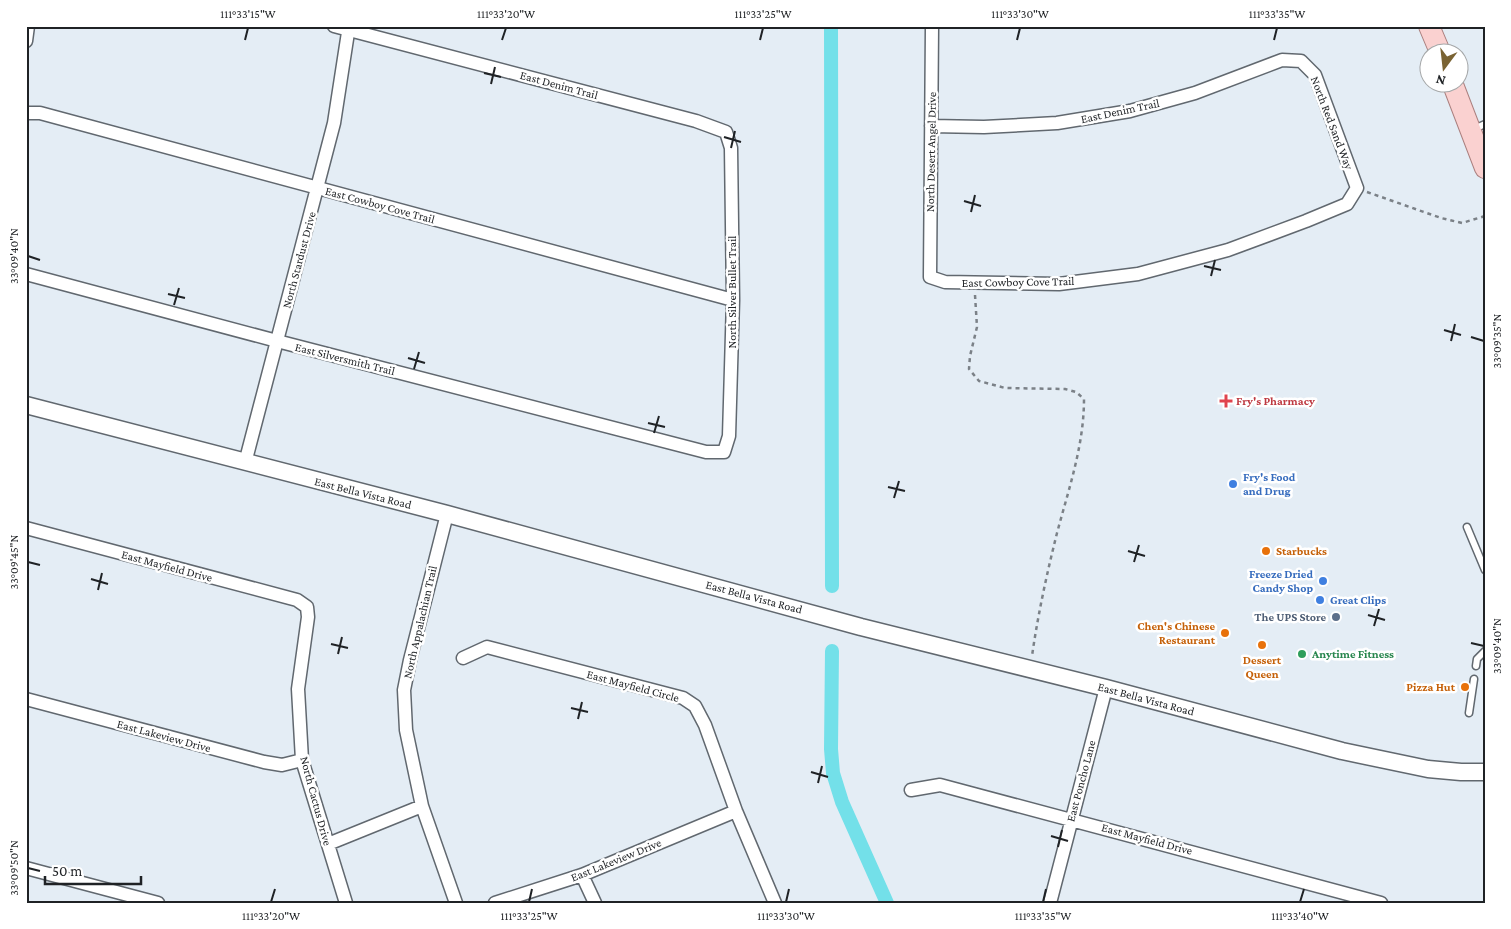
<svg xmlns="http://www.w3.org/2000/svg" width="1511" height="929" viewBox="0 0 1511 929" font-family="'Crimson Pro',serif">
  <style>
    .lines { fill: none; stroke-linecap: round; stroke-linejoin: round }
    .canal { stroke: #73e0e9; stroke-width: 14 }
    .service-casing { stroke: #61686f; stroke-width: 9 }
    .minor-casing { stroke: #61686f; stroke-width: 15 }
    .tertiary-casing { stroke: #61686f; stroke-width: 19 }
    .primary-casing { stroke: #ab807f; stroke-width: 22 }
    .path { stroke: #7b8187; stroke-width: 2.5; stroke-dasharray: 4 4; stroke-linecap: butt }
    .service { stroke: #fff; stroke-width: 6 }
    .minor { stroke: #fff; stroke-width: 12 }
    .tertiary { stroke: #fff; stroke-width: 16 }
    .primary { stroke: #fad1d0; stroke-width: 20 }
    .ticks { fill: none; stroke: #1f2225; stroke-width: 2 }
    .health-dot { fill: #e0444e; stroke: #fff; stroke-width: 2 }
    .shop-dot { fill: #3f7fe0; stroke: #fff; stroke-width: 2 }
    .food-dot { fill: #e8710a; stroke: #fff; stroke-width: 2 }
    .service-dot { fill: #5c6f8a; stroke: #fff; stroke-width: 2 }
    .leisure-dot { fill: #2e9e5b; stroke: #fff; stroke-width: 2 }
    .labels { text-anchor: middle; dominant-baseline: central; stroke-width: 5; stroke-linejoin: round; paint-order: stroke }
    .street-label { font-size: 12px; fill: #1f2225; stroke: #fff }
    .health-label { font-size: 12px; font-weight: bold; fill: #be3a42; stroke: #fff; text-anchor: start }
    .shop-label { font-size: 12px; font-weight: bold; fill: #366cbe; stroke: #fff; text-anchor: start }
    .food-label { font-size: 12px; font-weight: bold; fill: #c56008; stroke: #fff; text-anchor: end }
    .service-label { font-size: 12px; font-weight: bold; fill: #4e5e75; stroke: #fff; text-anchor: end }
    .leisure-label { font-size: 12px; font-weight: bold; fill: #27864d; stroke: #fff; text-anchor: start }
    .neatline { fill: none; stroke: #1f2225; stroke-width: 2 }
    .ticks-label { font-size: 12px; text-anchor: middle; fill: #1f2225 }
  </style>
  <rect width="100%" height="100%" fill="#e4edf5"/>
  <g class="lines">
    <path class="canal" d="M831,26L832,586
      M832,651L831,749L833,773L842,802L887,903"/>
    <g class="service-casing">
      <path id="service" d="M1472,130L1485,124
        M1467,527L1485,570
        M1476,666L1477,659L1485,651
        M1469,713L1474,679"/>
    </g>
    <g class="minor-casing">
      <path id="minor" d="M26,41L28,26
        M26,113H40L733,300
        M931,126L984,127L1057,123L1130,111L1195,93L1282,60L1301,61L1315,75L1357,188L1347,204L1306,221L1228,250L1138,274L1059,284L945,282L930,277L932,26
        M26,274L277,341L706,452H724L729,436L733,300L731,148L726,132L696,121L334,26
        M245,463L334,123L349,26
        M447,514L410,660L404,690L406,730L422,806L456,903
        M26,528L297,600L307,607L308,617L298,689L302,760L346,903
        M463,658L487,647L683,698L695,706L705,725L736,811L775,903
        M26,699L264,762L282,765L302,760
        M911,790L940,785L1381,903
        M328,844L422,806
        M26,868L158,903
        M582,875L595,903
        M495,903L582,875L736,811
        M1050,903L1106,688"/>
    </g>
    <g class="tertiary-casing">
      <path id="tertiary" d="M26,405L447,514L861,627L1106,688L1342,751L1428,769L1461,772H1485"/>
    </g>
    <g class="primary-casing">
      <path id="primary" d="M1429,26L1440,52
        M1452,82L1485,168"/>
    </g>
    <path class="path" d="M1367,192L1441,218L1462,223L1485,216
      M975,295L977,327L970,356L969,369L979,381L1005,388L1065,389L1076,392L1084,399C1084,445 1069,488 1057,533C1047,573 1038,614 1032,656"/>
    <use href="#service" class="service"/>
    <use href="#minor" class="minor"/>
    <use href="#tertiary" class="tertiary"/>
    <use href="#primary" class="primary"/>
  </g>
  <path class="ticks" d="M245,40L248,28M502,40L506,28M760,40L763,28M1017,40L1020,28M1274,40L1277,28M484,73L501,77M491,84L495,67M724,137L741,142M731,148L735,131M964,201L981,206M971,212L975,195M28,256L40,260M1204,266L1221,270M1211,276L1215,260M168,294L185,298M174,305L179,288M1444,330L1461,335M1471,337L1484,341M1451,341L1455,324M408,358L425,363M414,369L419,352M648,423L665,427M654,433L659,416M888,487L905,491M894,498L899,481M1128,551L1145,556M28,562L40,565M1134,562L1139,545M91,579L108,584M98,590L102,573M1368,615L1385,620M1374,626L1379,609M1471,643L1484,646M331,644L348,648M338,654L342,637M571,708L588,712M578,719L582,702M811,772L828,777M818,783L822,766M1051,836L1068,841M1058,847L1062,830M28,868L40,871M271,902L275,889M529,902L532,889M786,902L789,889M1043,902L1046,889M1300,902L1304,889"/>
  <path class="health-dot" d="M1223.5 393.5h5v5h5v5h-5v5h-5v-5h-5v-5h5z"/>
  <g class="shop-dot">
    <circle cx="1233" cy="484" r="5"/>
    <circle cx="1323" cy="581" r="5"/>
    <circle cx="1320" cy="600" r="5"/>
  </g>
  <g class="food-dot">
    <circle cx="1266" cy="551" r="5"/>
    <circle cx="1225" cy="633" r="5"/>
    <circle cx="1262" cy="645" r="5"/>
    <circle cx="1465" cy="687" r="5"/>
  </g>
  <circle class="service-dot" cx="1336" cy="617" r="5"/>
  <circle class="leisure-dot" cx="1302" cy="654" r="5"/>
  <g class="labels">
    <g class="street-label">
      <text transform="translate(559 85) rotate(15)">East Denim Trail</text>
      <text transform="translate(1120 111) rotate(-12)">East Denim Trail</text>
      <text transform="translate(1332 123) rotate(69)">North Red Sand Way</text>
      <text transform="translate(931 152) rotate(-89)">North Desert Angel Drive</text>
      <text transform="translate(380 205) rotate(15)">East Cowboy Cove Trail</text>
      <text transform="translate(299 260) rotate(-75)">North Stardust Drive</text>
      <text transform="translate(1018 282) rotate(-1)">East Cowboy Cove Trail</text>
      <text transform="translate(732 292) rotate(-90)">North Silver Bullet Trail</text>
      <text transform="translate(345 359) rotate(14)">East Silversmith Trail</text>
      <text transform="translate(363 493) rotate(14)">East Bella Vista Road</text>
      <text transform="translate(167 566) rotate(15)">East Mayfield Drive</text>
      <text transform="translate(754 597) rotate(15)">East Bella Vista Road</text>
      <text transform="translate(420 622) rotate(-77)">North Appalachian Trail</text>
      <text transform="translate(633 686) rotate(15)">East Mayfield Circle</text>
      <text transform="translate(1146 699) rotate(15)">East Bella Vista Road</text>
      <text transform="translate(164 736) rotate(15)">East Lakeview Drive</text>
      <text transform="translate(1081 781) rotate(-75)">East Poncho Lane</text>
      <text transform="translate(316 801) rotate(75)">North Cactus Drive</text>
      <text transform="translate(1147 839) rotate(15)">East Mayfield Drive</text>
      <text transform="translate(616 860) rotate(-22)">East Lakeview Drive</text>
    </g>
    <g class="health-label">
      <text x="1236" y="401">Fry's Pharmacy</text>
    </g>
    <g class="shop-label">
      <text x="1243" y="477">Fry's Food<tspan x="1243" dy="14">and Drug</tspan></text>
      <text x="1313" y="574" text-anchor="end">Freeze Dried<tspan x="1313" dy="14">Candy Shop</tspan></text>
      <text x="1330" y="600">Great Clips</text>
    </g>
    <g class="food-label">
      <text x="1276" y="551" text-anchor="start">Starbucks</text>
      <text x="1215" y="626">Chen's Chinese<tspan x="1215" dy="14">Restaurant</tspan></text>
      <text x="1262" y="660" text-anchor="middle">Dessert<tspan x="1262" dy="14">Queen</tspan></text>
      <text x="1455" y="687">Pizza Hut</text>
    </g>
    <g class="service-label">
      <text x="1326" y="617">The UPS Store</text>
    </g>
    <g class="leisure-label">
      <text x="1312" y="654">Anytime Fitness</text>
    </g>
  </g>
  <rect width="1511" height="929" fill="none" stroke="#ffffff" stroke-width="55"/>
  <g transform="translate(1444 68) rotate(195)"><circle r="24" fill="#ffffff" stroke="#a5a7a8"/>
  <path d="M0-4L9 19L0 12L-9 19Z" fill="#7a6333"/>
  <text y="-8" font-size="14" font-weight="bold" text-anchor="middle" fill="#1f2225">N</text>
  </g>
  <path d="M45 876v8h96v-8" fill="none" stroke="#1f2225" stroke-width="2.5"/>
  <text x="52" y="876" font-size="15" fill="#1f2225" stroke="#ffffff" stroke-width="4" paint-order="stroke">50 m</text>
  <rect x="28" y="28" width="1456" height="874" class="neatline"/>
  <g class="ticks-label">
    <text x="248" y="18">111°33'15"W</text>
    <text x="506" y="18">111°33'20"W</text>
    <text x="763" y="18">111°33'25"W</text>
    <text x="1020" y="18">111°33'30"W</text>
    <text x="1277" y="18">111°33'35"W</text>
    <text transform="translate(14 256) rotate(-90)" y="4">33°09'40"N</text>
    <text transform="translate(1497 341) rotate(-90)" y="4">33°09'35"N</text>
    <text transform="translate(14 562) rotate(-90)" y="4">33°09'45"N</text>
    <text transform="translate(1497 646) rotate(-90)" y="4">33°09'40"N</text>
    <text transform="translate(14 868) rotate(-90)" y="4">33°09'50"N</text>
    <text x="271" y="920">111°33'20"W</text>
    <text x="529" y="920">111°33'25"W</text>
    <text x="786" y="920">111°33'30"W</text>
    <text x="1043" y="920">111°33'35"W</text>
    <text x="1300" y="920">111°33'40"W</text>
  </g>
</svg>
